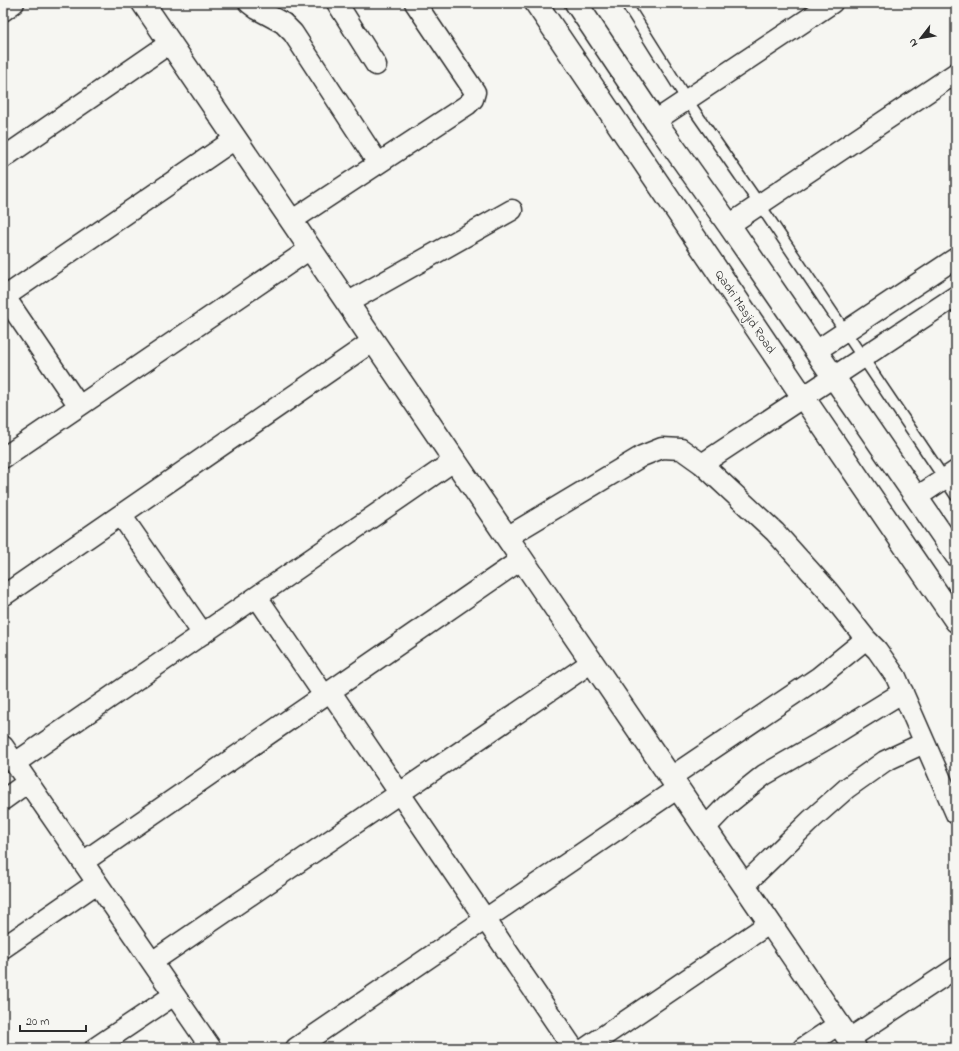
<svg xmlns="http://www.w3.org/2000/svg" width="959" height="1051" viewBox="0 0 959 1051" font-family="'Indie Flower',sans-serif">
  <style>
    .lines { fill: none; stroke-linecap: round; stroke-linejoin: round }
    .lane-casing { stroke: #2b2b2b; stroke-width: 13 }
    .street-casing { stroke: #2b2b2b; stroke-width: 23 }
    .secondary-casing { stroke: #2b2b2b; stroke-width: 25 }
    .lane { stroke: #f6f6f2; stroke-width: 10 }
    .street { stroke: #f6f6f2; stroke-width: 20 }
    .secondary { stroke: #f6f6f2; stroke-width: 22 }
    .labels { text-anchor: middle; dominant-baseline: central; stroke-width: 3; stroke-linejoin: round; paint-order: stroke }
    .street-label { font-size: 13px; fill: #2b2b2b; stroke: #f6f6f2 }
  </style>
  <rect width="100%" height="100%" fill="#f6f6f2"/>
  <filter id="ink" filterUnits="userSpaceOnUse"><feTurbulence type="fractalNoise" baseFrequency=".025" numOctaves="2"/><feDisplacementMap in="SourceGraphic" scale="8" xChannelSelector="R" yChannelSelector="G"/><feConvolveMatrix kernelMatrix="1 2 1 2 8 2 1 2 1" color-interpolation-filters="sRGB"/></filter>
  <g filter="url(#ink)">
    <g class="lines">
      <g class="lane-casing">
        <path id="lane" d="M626,3L687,100L760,205L956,496"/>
      </g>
      <g class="street-casing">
        <path id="street" d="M249,3L257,9L283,23L293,33L378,163
          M337,3L376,65
          M3,11L14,3
          M655,121L832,3
          M3,158L170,43
          M291,221L467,105L473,99L475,92L415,3
          M729,225L956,73
          M3,294L79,406
          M3,298L235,139
          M347,303L512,210
          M816,351L956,258
          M3,458L310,249
          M702,464L956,296
          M917,497L956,471
          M121,515L203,634
          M507,537L642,456L662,448L681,449L702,464L775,532L828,591L866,639L877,650L896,677L956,814
          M3,596L373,341
          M257,597L324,695
          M330,691L573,1048
          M3,746L211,1048
          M15,763L455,460
          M671,777L819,677L866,639
          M3,800L28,782
          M705,828L728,804L764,775L830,737L903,692
          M83,862L522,559
          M744,885L812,819L847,788L885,761L924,743
          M3,948L97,883
          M152,962L592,662
          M849,1039L956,968
          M95,1048L174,995
          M296,1048L678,788
          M586,1048L770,923
          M803,1048L839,1024"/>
      </g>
      <g class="secondary-casing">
        <path id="secondary" d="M143,3L855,1048
          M536,3L803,397L956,621
          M576,3L655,121L729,225L956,555"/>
      </g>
      <use href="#lane" class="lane"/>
      <use href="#street" class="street"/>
      <use href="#secondary" class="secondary"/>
    </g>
  </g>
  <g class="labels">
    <g class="street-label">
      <text transform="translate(745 312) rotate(56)">Qadri Masjid Road</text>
    </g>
  </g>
  <rect width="959" height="1051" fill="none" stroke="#f6f6f2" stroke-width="16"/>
  <rect x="8" y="8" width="943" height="1035" fill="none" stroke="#2b2b2b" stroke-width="1.5" filter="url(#ink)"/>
  <g transform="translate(921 38) rotate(239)" stroke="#f6f6f2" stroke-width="3" paint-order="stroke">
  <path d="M0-3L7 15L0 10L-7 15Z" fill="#2b2b2b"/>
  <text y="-6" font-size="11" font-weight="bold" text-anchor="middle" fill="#2b2b2b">N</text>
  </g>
  <path d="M20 1025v6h66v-6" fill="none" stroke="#2b2b2b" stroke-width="2"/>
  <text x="26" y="1025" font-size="12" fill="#2b2b2b" stroke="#f6f6f2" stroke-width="3" paint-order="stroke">20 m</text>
</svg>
